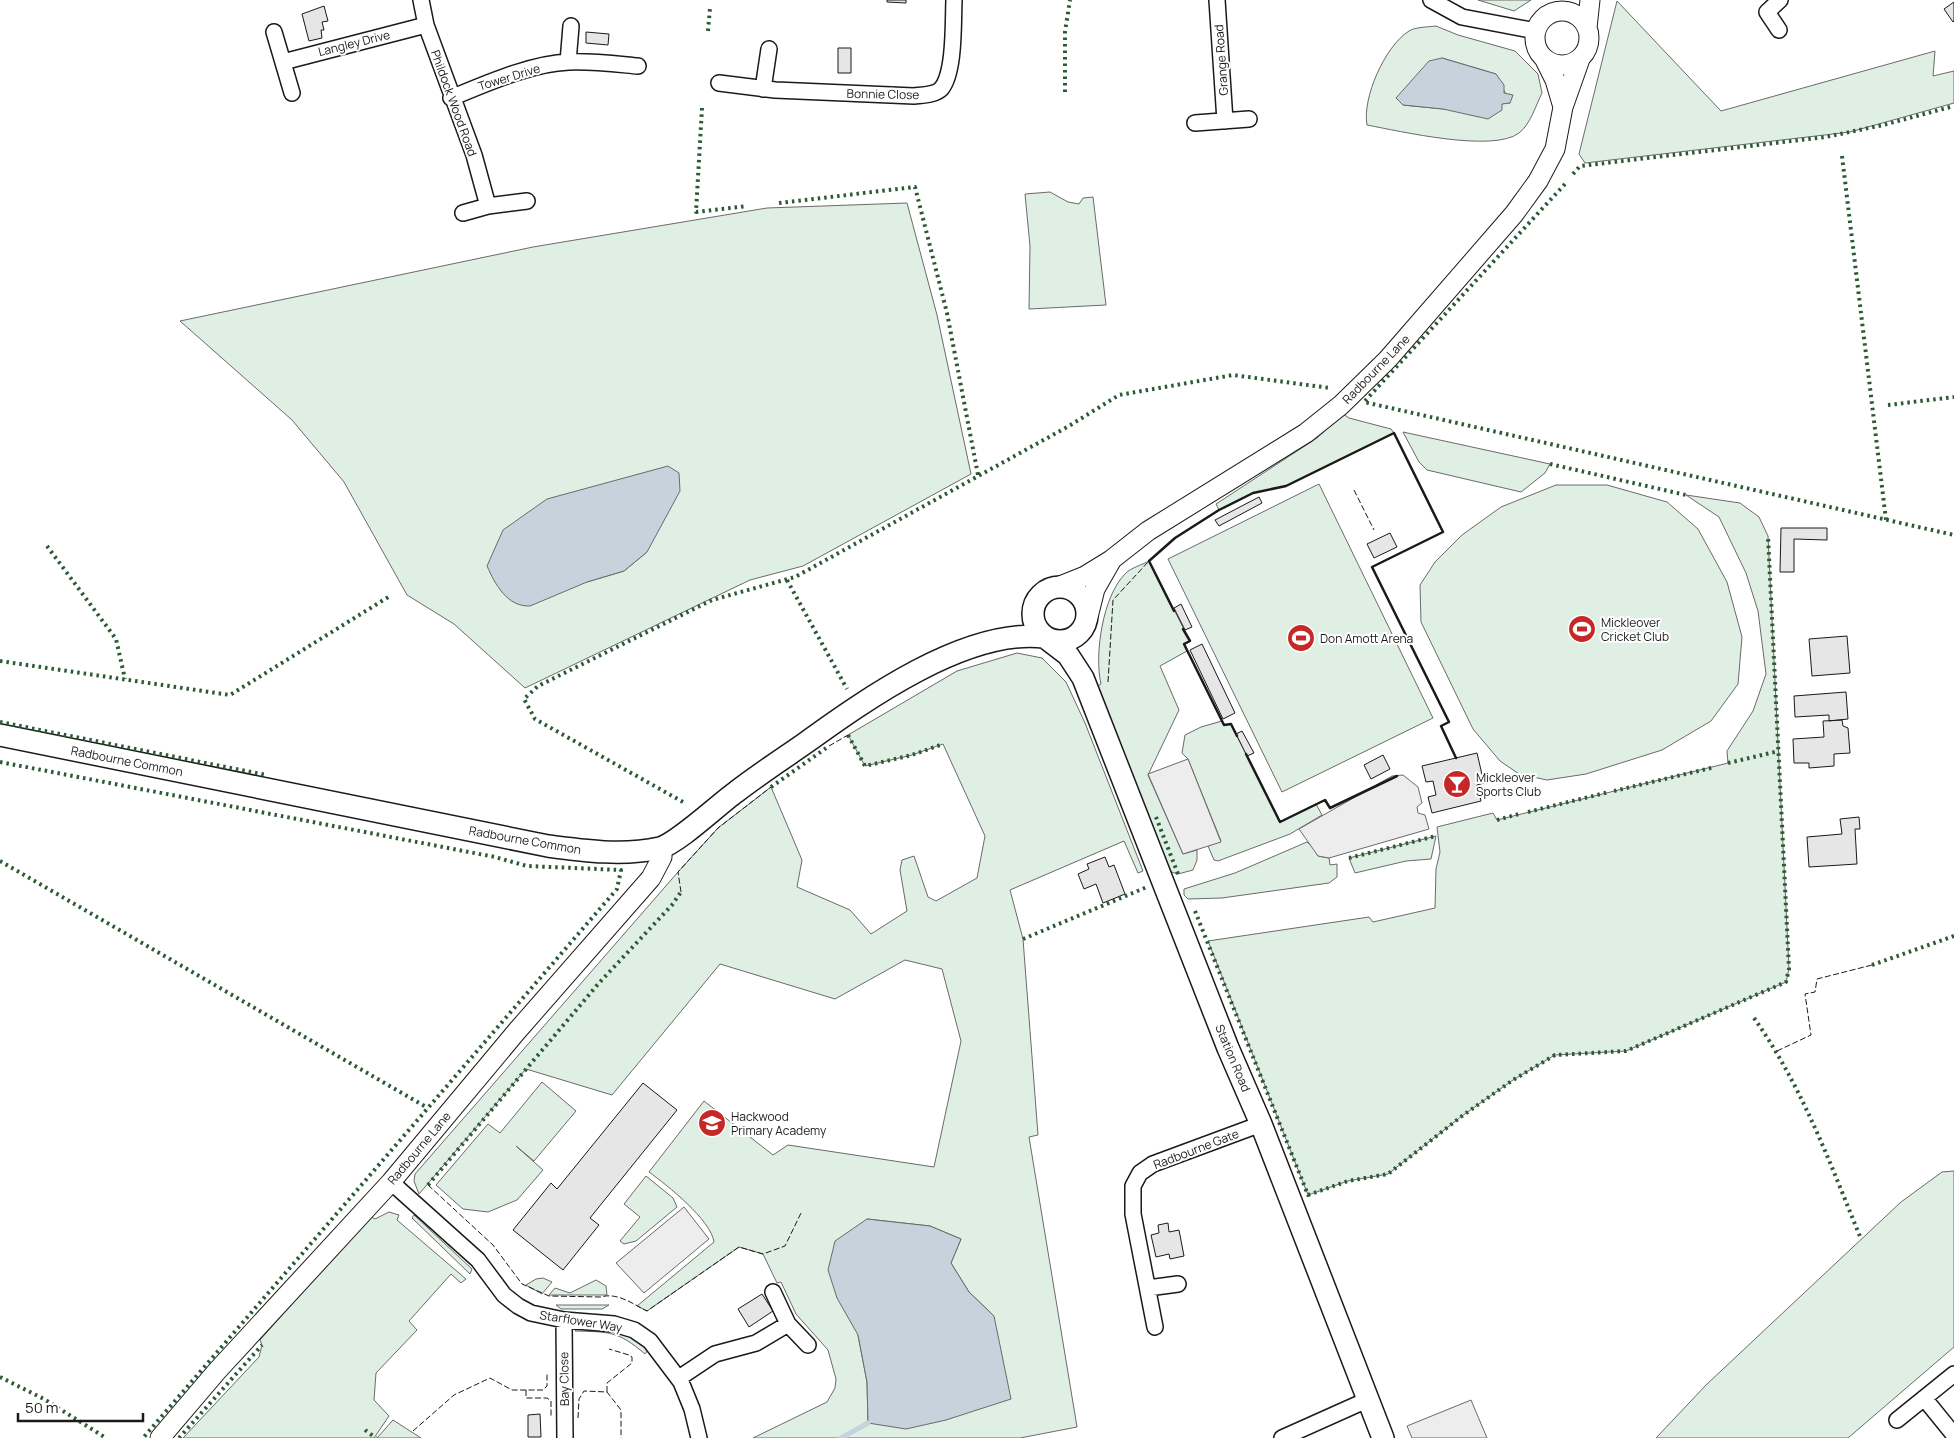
<svg xmlns="http://www.w3.org/2000/svg" width="1954" height="1438" viewBox="0 0 1954 1438" font-family="Manrope,sans-serif">
  <style>
    .green { fill: #e0efe3; stroke: #6a6a6a; fill-rule: evenodd }
    .parking { fill: #ededed; stroke: #6a6a6a }
    .water { fill: #c6d2dc; stroke: #6a6a6a }
    .lines { fill: none; stroke-linecap: round; stroke-linejoin: round }
    .stream { stroke: #c6d2dc; stroke-width: 5 }
    .building { fill: #e6e6e6; stroke: #1a1a1a }
    .minor-casing { stroke: #1a1a1a; stroke-width: 18 }
    .tertiary-casing { stroke: #1a1a1a; stroke-width: 21 }
    .secondary-casing { stroke: #1a1a1a; stroke-width: 24 }
    .minor { stroke: #fff; stroke-width: 15 }
    .tertiary { stroke: #fff; stroke-width: 19 }
    .secondary { stroke: #fff; stroke-width: 21 }
    .hedge { stroke: #2b5a34; stroke-width: 4; stroke-dasharray: 2.5 4; stroke-linecap: butt }
    .fence { stroke: #1a1a1a; stroke-width: 1; stroke-dasharray: 6 2.5; stroke-linecap: butt }
    .wall { stroke: #1a1a1a; stroke-width: 2.5 }
    .labels { text-anchor: middle; dominant-baseline: central; stroke-width: 4; stroke-linejoin: round; paint-order: stroke }
    .street-label { font-size: 12px; fill: #1a1a1a; stroke: #fff }
    .poi-label { font-size: 12px; fill: #1a1a1a; stroke: #fff; text-anchor: start }
  </style>
  <rect width="100%" height="100%" fill="#fff"/>
  <path class="green" d="M1478,0H1531L1514,11Z
    M1617,1L1721,111L1935,51L1933,76L1954,71V103L1850,132L1585,163L1579,154Z
    M1436,26L1458,35L1515,51L1538,74L1542,93C1536,105 1530,125 1519,133C1493,153 1399,131 1367,125C1362,98 1385,46 1409,31C1415,27 1428,27 1436,26ZM1442,58L1496,74L1510,103L1443,109L1403,105Z
    M1050,192L1068,202L1079,204L1083,198L1093,197L1106,305L1029,309L1030,246L1025,194Z
    M907,203L937,315L971,474L803,566L750,580L525,688L454,624L407,595L344,482L292,420L180,321L533,247L767,208ZM647,552L624,571L587,582Z
    M1343,414L1349,418L1391,429L1394,433L1286,486L1253,493L1219,510L1216,504L1317,438Z
    M1403,432L1550,464L1545,473L1521,492L1427,470L1419,462Z
    M1319,484L1433,718L1282,792L1168,559Z
    M1556,485H1607L1667,502L1698,529L1727,582L1742,637L1738,684L1711,721L1662,750L1586,774L1547,780L1519,774L1500,761L1473,729L1421,622L1420,585L1435,562L1462,535L1501,507Z
    M1686,495L1740,503L1759,517L1768,536L1789,969L1786,982L1626,1051L1555,1055L1513,1080L1462,1116L1388,1174L1348,1181L1308,1195L1208,941L1369,917L1373,922L1435,908L1436,869L1440,852L1437,827L1493,813L1497,820L1728,763L1727,751L1753,711L1766,674L1758,611L1746,573L1719,517Z
    M1149,561L1190,641L1185,644L1187,651L1160,666L1179,710L1148,775L1183,854L1197,850V860L1193,870L1178,874L1168,871L1094,688L1101,684C1094,654 1103,596 1125,574C1130,568 1142,565 1149,561Z
    M1017,653L1042,658L1066,682L1085,723L1143,871L1138,873L1124,841L1010,890L1023,939L1038,1135L1029,1137L1077,1427L1020,1438H753L827,1402L835,1388L836,1379L828,1350L796,1314L781,1282L777,1283L763,1254L739,1247L647,1311L637,1306L714,1242C711,1220 667,1185 649,1172L704,1101L773,1155L788,1145L934,1167L961,1041L942,969L905,960L835,999L720,964L612,1095L526,1069L419,1194L414,1181L415,1174L678,872L718,828L771,787L802,860L797,887L850,910L871,934L907,911L900,870L902,860L914,856L928,897L936,901L977,878L985,836L943,744L912,755L865,766L848,735L957,671ZM867,1219L930,1226L961,1239L951,1263L969,1292L994,1316L868,1423L867,1382L858,1335Z
    M1222,721L1224,725L1231,724L1280,822L1316,804L1322,815L1290,834L1218,861L1214,860L1208,846L1221,841L1188,759L1182,753L1185,735L1201,727Z
    M1436,836L1431,859L1406,861L1355,873L1349,858Z
    M1307,842L1313,847L1318,856L1329,858L1330,865L1337,864V877L1329,883L1222,898L1188,899L1184,895V889L1235,873Z
    M542,1082L576,1111L534,1161L516,1146L543,1170L517,1200L488,1212L463,1209L436,1185L488,1124L500,1133Z
    M1954,1171V1347L1848,1438H1656L1706,1385L1901,1202L1942,1172Z
    M646,1176L673,1198L677,1207L636,1241L624,1244L620,1241L640,1217L624,1204Z
    M389,1212L399,1215L397,1220L466,1279L461,1283L451,1274L409,1321L417,1330L376,1373L374,1400L389,1416L374,1438H183L259,1357L262,1345L260,1340L370,1216L375,1219Z
    M414,1215L472,1269L470,1274L412,1218Z
    M543,1278L552,1282L542,1294L526,1285L536,1279Z
    M596,1280L606,1286L607,1295H549L555,1288L570,1293Z
    M556,1305H609L602,1309H561Z
    M579,1328C610,1329 624,1329 648,1350L645,1354C618,1331 610,1332 575,1331Z
    M393,1420L421,1438H377Z"/>
  <path class="parking" d="M1188,759L1221,842L1183,854L1148,774Z
    M1403,775L1418,787L1422,803L1417,807L1418,813L1425,815L1429,829L1329,858L1318,856L1299,829L1392,776Z
    M684,1207L709,1239L644,1293L616,1263Z
    M1471,1400L1487,1438H1412L1407,1426Z"/>
  <path class="water" d="M1442,58L1496,74L1504,85V93L1513,95L1510,103L1502,104V110L1488,119L1443,109L1403,105L1396,98L1429,61Z
    M668,466L679,473L680,491L647,552L624,571L587,582L530,606C507,607 495,584 487,566L503,530L547,499Z
    M867,1219L930,1226L961,1239L951,1263L969,1292L994,1316L1011,1399L946,1420L906,1429L868,1423L867,1382L858,1335L837,1298L828,1270L835,1241Z"/>
  <g class="lines">
    <path class="stream" d="M841,1438L868,1423"/>
  </g>
  <path class="building" d="M887,0H906V3L887,2Z
    M1954,2V21L1953,22L1944,9Z
    M324,6L328,21L322,22L324,30H321L322,38L309,41L302,14Z
    M586,32L609,34L608,45L586,43Z
    M838,48H851V73H838Z
    M1259,497L1262,503L1219,526L1215,520Z
    M1781,528H1827V540L1794,539V572H1780Z
    M1390,533L1397,547L1374,558L1367,544Z
    M1181,604L1192,627L1185,630L1174,608Z
    M1847,636L1850,673L1812,676L1809,639Z
    M1202,644L1235,713L1223,719L1190,650Z
    M1846,692L1848,719L1829,721V715L1795,717L1794,696Z
    M1842,720L1843,726L1848,728L1850,753L1834,754V766L1809,768V763H1794L1793,739L1824,737L1823,721Z
    M1242,731L1254,753L1247,756L1236,734Z
    M1477,753L1484,783L1477,785L1481,801L1432,813L1428,797L1436,795L1433,781L1426,782L1422,766Z
    M1383,755L1390,769L1371,779L1364,765Z
    M1859,817L1860,829H1855L1857,864L1809,867L1807,837L1842,834L1840,819Z
    M1105,857L1109,867L1114,865L1125,894L1103,903L1096,884L1084,889L1078,874L1089,869L1087,864Z
    M643,1083L677,1110L590,1218L599,1225L563,1270L513,1230L551,1183L557,1189Z
    M1168,1223L1169,1232L1179,1230L1184,1256L1170,1259L1169,1254L1156,1257L1151,1235L1159,1233L1158,1225Z
    M762,1294L773,1311L749,1327L738,1309Z
    M540,1414L541,1437H528V1415Z"/>
  <g class="lines">
    <g class="minor-casing">
      <path id="minor" d="M421,0L426,25L474,155L488,206
        M1217,0L1225,121
        M1431,0L1462,17L1536,31
        M1779,30L1767,12L1780,0
        M274,32L292,93
        M283,62L426,25
        M568,62L571,26
        M719,83L775,90L914,96C922,95 935,95 941,89C955,73 953,22 954,0
        M763,89L769,49
        M451,98C485,84 532,63 569,62C592,61 616,64 638,66
        M1195,123L1249,119
        M463,213L488,206L527,201
        M391,1182L478,1260L504,1295L518,1306L531,1313L564,1320L614,1324L634,1330L650,1341L681,1382L692,1409L699,1438
        M1148,1288L1178,1284
        M773,1292L788,1324L808,1345
        M564,1320L565,1438
        M1155,1327L1133,1214V1186L1140,1173L1153,1164L1261,1124
        M679,1378L715,1354L756,1343L788,1324
        M1924,1398L1954,1435
        M1897,1420L1954,1374
        M1282,1438L1367,1400"/>
    </g>
    <g class="tertiary-casing">
      <path id="tertiary" d="M1535 38a27 27 0 1 1 54 0a27 27 0 1 1-54 0Z
        M1587,28L1590,0
        M1545,60L1555,80L1563,107
        M1060,586L1085,576L1111,560L1148,531L1306,433L1341,405L1388,359L1514,214L1538,181L1555,149L1563,107L1580,59
        M1088,617L1095,589L1111,561
        M160,1438L217,1371L391,1182L517,1031L651,878L662,857V847"/>
    </g>
    <g class="secondary-casing">
      <path id="secondary" d="M1033 614a27 27 0 1 1 54 0a27 27 0 1 1-54 0Z
        M1047,639L1068,655L1083,678L1228,1048L1261,1124L1383,1438
        M0,735L548,846C585,851 623,856 660,848C678,843 719,804 736,792C758,775 781,760 804,744C865,700 966,628 1044,637"/>
    </g>
    <use href="#minor" class="minor"/>
    <use href="#tertiary" class="tertiary"/>
    <use href="#secondary" class="secondary"/>
    <path class="hedge" d="M708,31L710,8
      M1065,92V32L1070,0
      M702,108L696,212L747,206
      M1842,156L1886,520
      M1573,174L1580,166L1826,137L1883,125L1954,106
      M1565,184L1364,402L1954,535
      M779,203L915,187L947,313L978,475
      M1888,405L1954,397
      M1550,464L1686,495
      M47,546L116,639L125,679
      M787,580L847,689
      M0,661L230,695L390,596
      M0,722L266,775
      M848,735L865,766L912,755L943,744
      M0,762L495,857L527,866L621,870L617,889L143,1438
      M1728,763L1779,751
      M771,787L829,746
      M1614,791L1715,767
      M683,802L535,719L524,699L538,686L712,600L795,577L1069,426L1119,395L1233,375L1330,388
      M1528,812L1609,792
      M1156,817L1178,874
      M1497,820L1519,814
      M1349,858L1436,836
      M0,861L428,1108
      M1195,911L1308,1195L1348,1181L1388,1174L1462,1116L1513,1080L1555,1055L1626,1051L1786,982L1789,969L1768,536
      M1023,939L1147,887
      M1872,965L1954,936
      M1754,1018C1802,1086 1830,1163 1861,1239
      M428,1185L599,983L672,905L681,892
      M0,1377L44,1399L106,1438
      M365,1430L376,1438
      M179,1438L262,1345"/>
    <path class="fence" d="M1354,490L1374,530
      M1108,682L1113,600L1149,561
      M829,746L848,735
      M681,892L678,872L718,828L771,787
      M1777,1051L1811,1035L1805,994L1815,992L1817,979L1872,965
      M428,1185L493,1245L522,1284L549,1296L601,1297C617,1292 633,1304 647,1311L739,1247L763,1254L785,1246L802,1211
      M526,1390V1398H547L551,1401V1417
      M607,1392V1383L632,1363V1357L629,1355L609,1349
      M578,1418L579,1399L584,1391L607,1392L621,1410V1438
      M413,1431L454,1395L490,1378L512,1390H543L547,1386V1372"/>
    <path class="wall" d="M1174,611L1149,561L1175,538L1219,510L1253,493L1286,486L1394,433L1443,532L1372,567L1449,722L1441,726L1456,758
      M1183,629L1190,641L1184,644L1224,725L1231,724L1237,736
      M1246,754L1280,822L1325,800L1330,808L1397,776"/>
  </g>
  <defs>
    <g id="stadium-disc" transform="scale(1.4375)"><circle r="9.5" fill="#c62828" stroke="#fff"/><path d="M0-5a6.5 5 0 1 0 0 10a6.5 5 0 1 0 0-10ZM-3.5-1.8h7v3.6h-7Z" fill="#fff"/></g>
    <g id="bar-disc" transform="scale(1.4375)"><circle r="9.5" fill="#c62828" stroke="#fff"/><path d="M-6-5H6L.8 .8V4.5H3.5V6h-7V4.5H-.8V.8Z" fill="#fff"/></g>
    <g id="school-disc" transform="scale(1.4375)"><circle r="9.5" fill="#c62828" stroke="#fff"/><path d="M0-5L7-2L0 1L-7-2ZM-4 1L0 2.5L4 1V4Q0 6-4 4Z" fill="#fff"/></g>
  </defs>
  <g fill-rule="evenodd">
    <use href="#stadium-disc" x="1582" y="629"/>
    <use href="#stadium-disc" x="1301" y="638"/>
    <use href="#bar-disc" x="1457" y="784"/>
    <use href="#school-disc" x="712" y="1123"/>
  </g>
  <g class="labels">
    <g class="street-label">
      <text transform="translate(354 43) rotate(-14)">Langley Drive</text>
      <text transform="translate(1221 60) rotate(-94)">Grange Road</text>
      <text transform="translate(509 77) rotate(-17)">Tower Drive</text>
      <text transform="translate(883 94) rotate(1)">Bonnie Close</text>
      <text transform="translate(454 103) rotate(70)">Phildock Wood Road</text>
      <text transform="translate(1376 369) rotate(-46)">Radbourne Lane</text>
      <text transform="translate(127 761) rotate(11)">Radbourne Common</text>
      <text transform="translate(525 840) rotate(10)">Radbourne Common</text>
      <text transform="translate(1233 1058) rotate(67)">Station Road</text>
      <text transform="translate(419 1148) rotate(-50)">Radbourne Lane</text>
      <text transform="translate(1196 1149) rotate(-21)">Radbourne Gate</text>
      <text transform="translate(581 1321) rotate(9)">Starflower Way</text>
      <text transform="translate(564 1379) rotate(-91)">Bay Close</text>
    </g>
    <g class="poi-label">
      <text x="1601" y="622">Mickleover<tspan x="1601" dy="14">Cricket Club</tspan></text>
      <text x="1320" y="638">Don Amott Arena</text>
      <text x="1476" y="777">Mickleover<tspan x="1476" dy="14">Sports Club</tspan></text>
      <text x="731" y="1116">Hackwood<tspan x="731" dy="14">Primary Academy</tspan></text>
    </g>
  </g>
  <path d="M18 1413v8h125v-8" fill="none" stroke="#1a1a1a" stroke-width="2.5"/>
  <text x="25" y="1413" font-size="15" fill="#1a1a1a" stroke="#ffffff" stroke-width="4" paint-order="stroke">50 m</text>
</svg>
